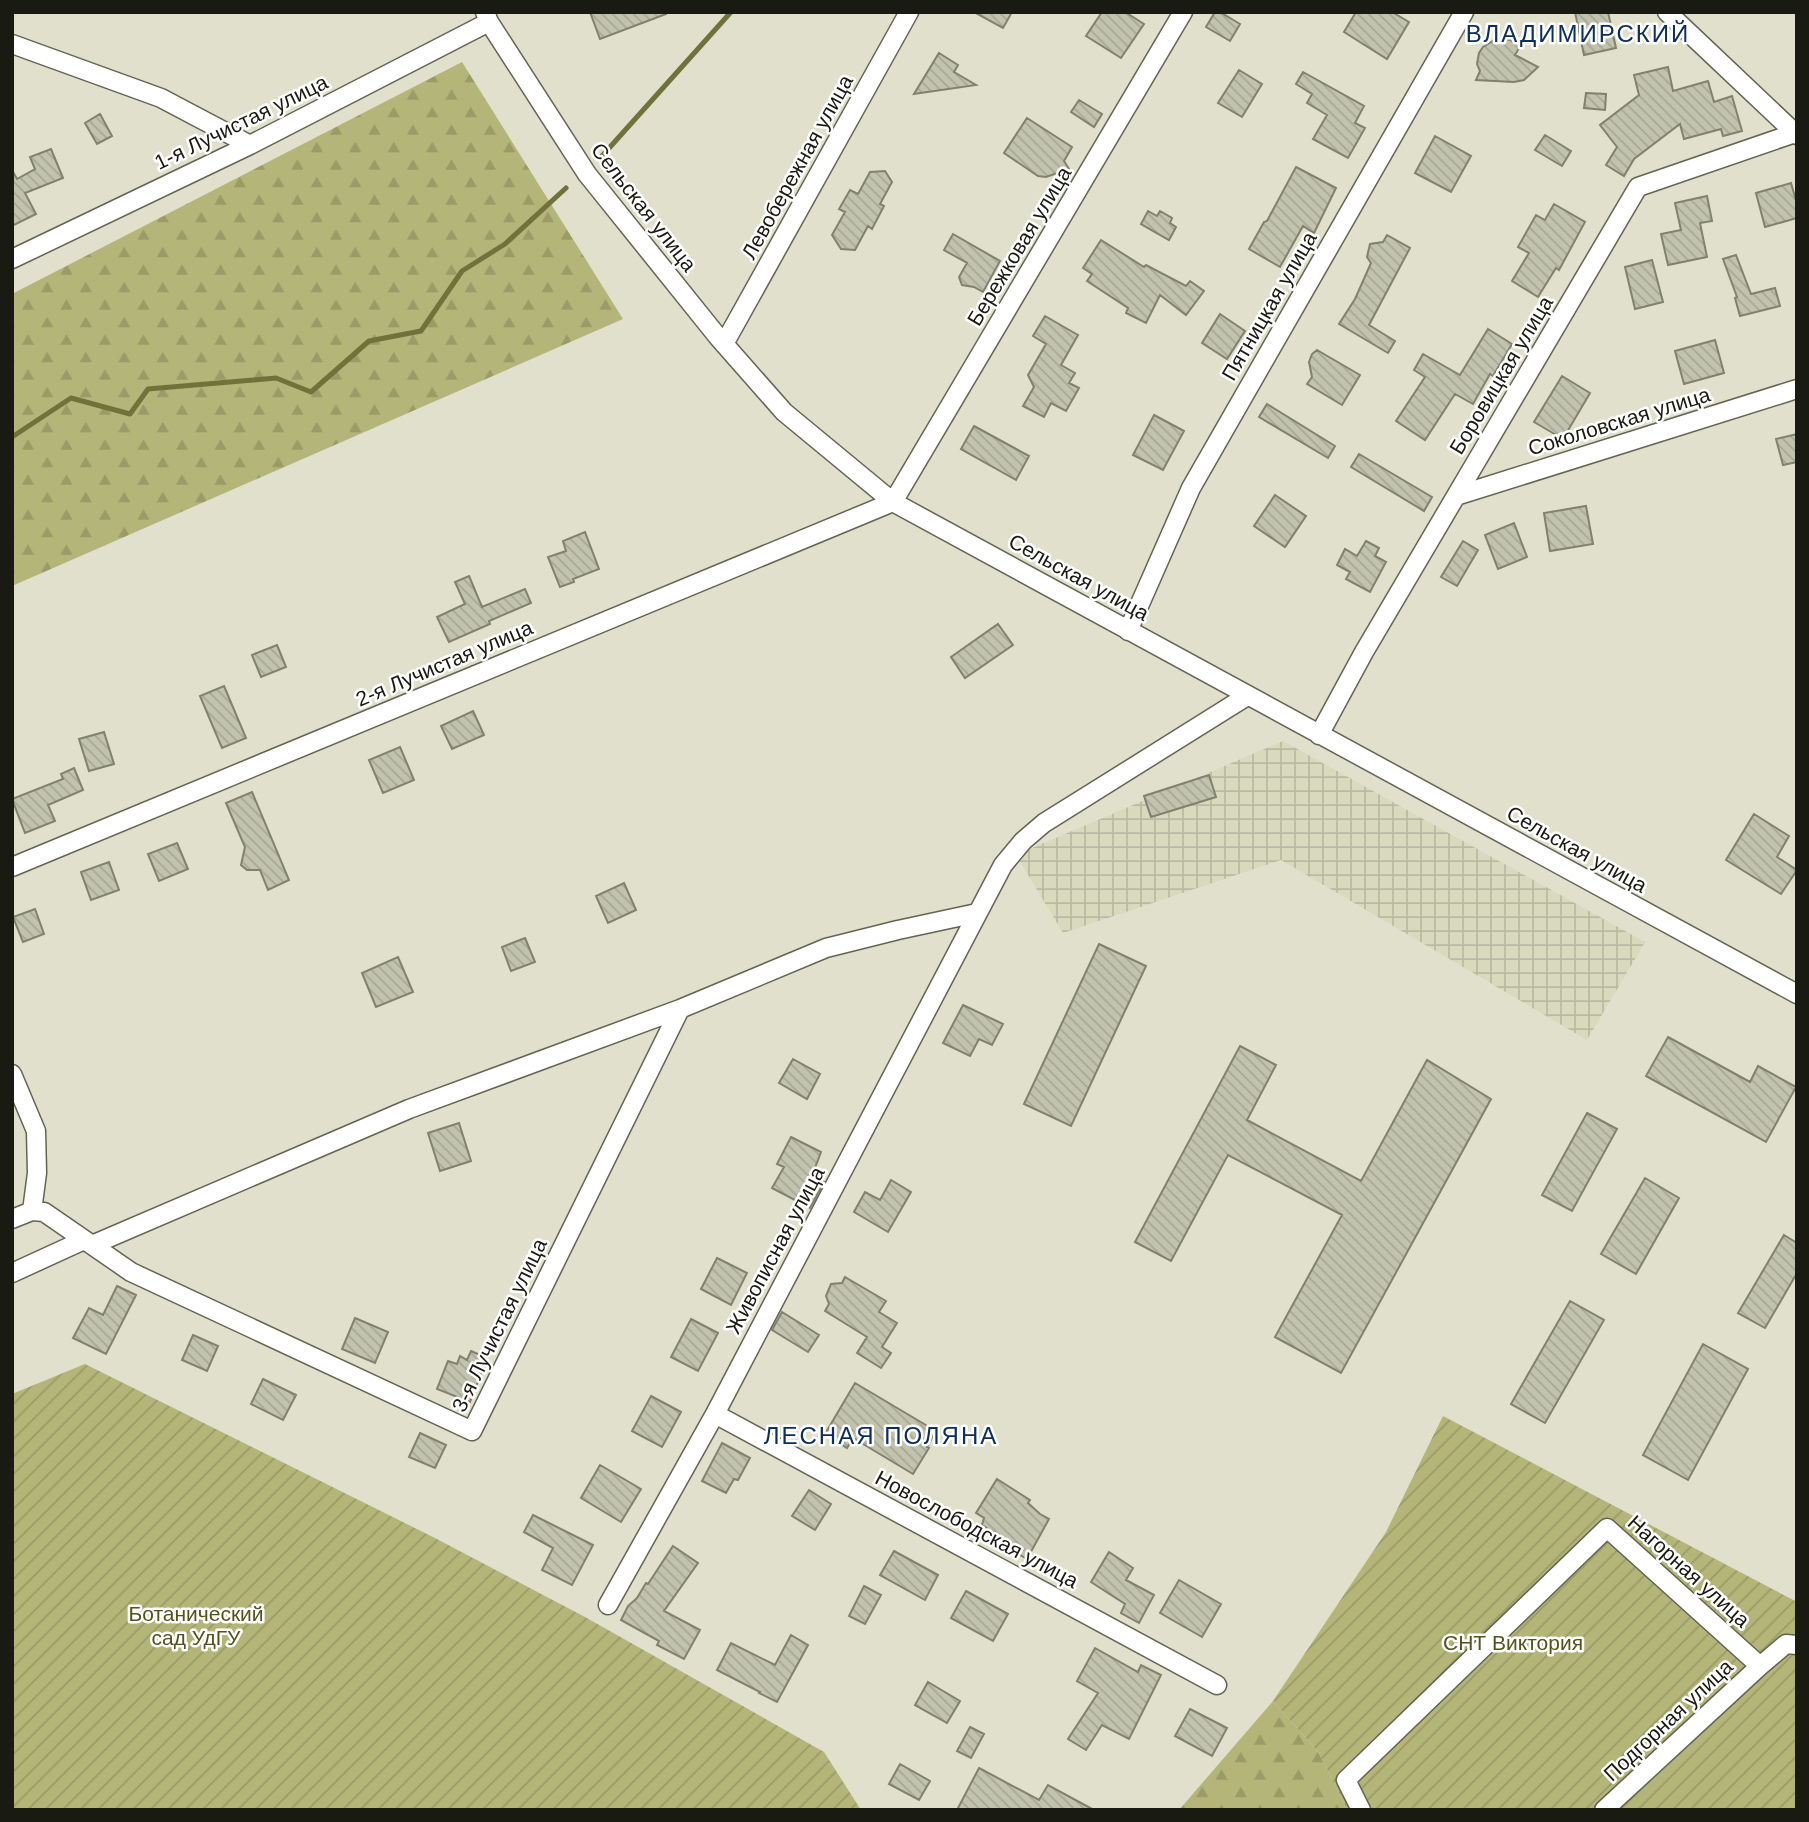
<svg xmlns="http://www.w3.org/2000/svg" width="1809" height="1822" viewBox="0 0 1809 1822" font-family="Helvetica,sans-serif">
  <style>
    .industrial { fill: url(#industrial-grid) }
    .forest { fill: url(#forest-firs) }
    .garden { fill: url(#garden-furrows) }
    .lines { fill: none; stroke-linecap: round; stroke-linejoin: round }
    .stream { stroke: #70713b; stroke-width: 5 }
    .building { fill: url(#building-back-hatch); stroke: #81816e; stroke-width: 2 }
    .minor-casing { stroke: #636452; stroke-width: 21 }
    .minor { stroke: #fff; stroke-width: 18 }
    .labels { text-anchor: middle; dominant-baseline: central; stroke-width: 5; stroke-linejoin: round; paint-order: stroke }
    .street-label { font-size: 21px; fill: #191a12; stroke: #fff }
    .park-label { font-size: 21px; fill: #54531c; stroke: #fff }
    .quarter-label { font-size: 24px; letter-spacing: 2px; fill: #0c2e62; stroke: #fff }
  </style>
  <defs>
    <pattern id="industrial-grid" width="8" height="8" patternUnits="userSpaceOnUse" patternTransform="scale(1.75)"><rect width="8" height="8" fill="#d8d9bd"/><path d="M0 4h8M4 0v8" fill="none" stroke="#b9baa1"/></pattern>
    <pattern id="forest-firs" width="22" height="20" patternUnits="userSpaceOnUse" patternTransform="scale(1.75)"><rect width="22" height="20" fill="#b4b578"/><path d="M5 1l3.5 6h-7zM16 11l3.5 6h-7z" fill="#9a9b67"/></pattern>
    <pattern id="garden-furrows" width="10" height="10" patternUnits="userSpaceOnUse" patternTransform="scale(1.75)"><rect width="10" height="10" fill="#b4b578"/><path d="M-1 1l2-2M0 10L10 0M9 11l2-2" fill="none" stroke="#9a9b67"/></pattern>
    <pattern id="building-back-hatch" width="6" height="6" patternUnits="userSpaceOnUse" patternTransform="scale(1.75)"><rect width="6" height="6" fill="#c2c3af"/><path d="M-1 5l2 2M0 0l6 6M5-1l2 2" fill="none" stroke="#a6a796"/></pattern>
  </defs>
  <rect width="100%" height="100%" fill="#e0e0cc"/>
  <path class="industrial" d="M1283,741L1645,942L1587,1040L1281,860L1063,933L1016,855Z"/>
  <path class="forest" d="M462,62L623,319L12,586V294Z
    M1273,1701L1319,1753L1347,1810H1179Z"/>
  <path class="garden" d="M85,1364L433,1537L585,1617L824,1752L861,1810H12V1394Z
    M1443,1416L1797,1602V1810H1347L1319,1753L1273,1701L1386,1532Z"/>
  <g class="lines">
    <path class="stream" d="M602,156L731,12
      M12,437L71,398L130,414L148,389L276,378L311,392L369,341L421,331L462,271L505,244L566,188"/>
  </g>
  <path class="building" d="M590,12H666V14L600,39Z
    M974,12H1012L1003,28Z
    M1102,12H1125L1144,24L1121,58L1086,36Z
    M1215,12H1220L1240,24L1230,41L1206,27Z
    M1356,12H1392L1409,22L1387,59L1344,32Z
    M1575,12H1608L1616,48L1584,55Z
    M1496,39H1506L1522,43L1515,55L1538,67L1524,80L1514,82L1476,80L1480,71L1477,64L1479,53L1483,47Z
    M939,53L958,65L954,72L976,85L914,94Z
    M1668,67L1673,91L1708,81L1714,102L1732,96L1742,131L1723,136L1721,129L1684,139L1680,124L1634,159L1624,176L1606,165L1617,147L1600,125L1639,95L1634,75Z
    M1239,70L1262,84L1242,117L1218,103Z
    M1303,72L1364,106L1355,123L1365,128L1348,158L1313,139L1327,115L1307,103L1312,94L1296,84Z
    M1586,93L1606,94L1605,110L1584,108Z
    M1079,100L1102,114L1094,127L1071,112Z
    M100,114L112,136L97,144L85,123Z
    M1027,118L1072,147L1064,161L1069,169L1046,177L1038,176L1004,153Z
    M1545,135L1571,151L1562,166L1535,150Z
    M1435,136L1471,156L1451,192L1415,173Z
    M51,149L63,178L25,193L36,214L12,226V170L17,179L35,169L30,157Z
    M1296,167L1336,188L1314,233L1303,226L1280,267L1249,249L1264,222L1267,221Z
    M885,171L892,182L880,204L884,206L872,229L868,226L855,250L841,249L832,235L845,212L839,209L850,190L858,194L870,172Z
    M1791,183L1797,204V218L1765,227L1756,193Z
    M1707,196L1712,221L1700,223L1707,257L1668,265L1661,234L1681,230L1675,203Z
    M1554,204L1585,222L1559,270L1556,268L1538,297L1512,281L1529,253L1518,247L1536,215L1545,220Z
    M1148,211L1157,216L1160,211L1172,218L1170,223L1176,227L1169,240L1141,224Z
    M953,234L1000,261L983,292L974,287L962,285L959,277L967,263L944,250Z
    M1387,235L1410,248L1369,325L1395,341L1388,353L1339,324L1355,299L1371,263L1367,257L1370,244L1383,242Z
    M1101,240L1144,267L1146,265L1186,286L1190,281L1204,291L1186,315L1160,295L1146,323L1126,313L1128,308L1087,281L1092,274L1083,268Z
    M1736,255L1751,294L1775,288L1780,306L1740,316L1735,298L1737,297L1723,259Z
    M1652,260L1663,302L1635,309L1625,267Z
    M1220,314L1245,331L1227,359L1202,343Z
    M1045,316L1078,335L1061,365L1075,373L1069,383L1079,388L1066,411L1051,403L1044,417L1023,406L1034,387L1028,375L1046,344L1033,336Z
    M1488,329L1512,344L1493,376L1490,374L1473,404L1455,394L1425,440L1396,421L1425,377L1414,370L1423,354L1460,375Z
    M1715,340L1724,373L1684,384L1675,351Z
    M1317,350L1360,375L1342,405L1307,384L1312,377L1309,362L1312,354Z
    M1562,376L1590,393L1563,439L1534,422Z
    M1267,404L1335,446L1328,458L1259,417Z
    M1154,415L1184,431L1163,470L1133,455Z
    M974,426L1029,456L1016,480L961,449Z
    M1797,434V462L1783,465L1776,439Z
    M1359,454L1432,497L1424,511L1351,467Z
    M1275,495L1306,516L1285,547L1254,526Z
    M1586,506L1593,544L1550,551L1544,513Z
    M1514,523L1527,557L1498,569L1485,535Z
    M585,532L599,569L573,579L574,582L560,587L548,557L566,551L563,541Z
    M1366,541L1379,548L1375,556L1386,562L1370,592L1346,579L1350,572L1337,565L1345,549L1357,556Z
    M1463,541L1478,550L1457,586L1441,577Z
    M469,576L482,607L525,589L531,603L489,621L490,624L449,642L437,617L465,604L455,582Z
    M998,624L1013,645L965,678L951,657Z
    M277,645L286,667L261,677L252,655Z
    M224,686L246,738L222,748L200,696Z
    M473,711L484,735L452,749L441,726Z
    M104,732L114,764L89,771L79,739Z
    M400,747L414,780L383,793L369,760Z
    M74,768L83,790L48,805L55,821L25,833L12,799L63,779L61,774Z
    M1209,775L1216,797L1151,817L1144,796Z
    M252,792L289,880L268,890L260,870H247L241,865L245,847L226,803Z
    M1754,814L1789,836L1777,857L1797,870L1781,894L1726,860Z
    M177,843L188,869L159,881L148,854Z
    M109,862L119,890L91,900L81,872Z
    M624,883L636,910L608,923L596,896Z
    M35,909L44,934L23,942L13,917Z
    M525,938L535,962L511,971L502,947Z
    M1099,944L1146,966L1071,1126L1024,1104Z
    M398,957L413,992L376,1007L362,973Z
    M963,1005L1003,1024L992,1045L979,1039L970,1056L943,1043Z
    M1668,1037L1750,1082L1758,1066L1796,1087L1766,1142L1646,1076Z
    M1240,1046L1276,1065L1247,1120L1361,1181L1427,1060L1491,1099L1341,1373L1275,1337L1342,1215L1228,1155L1171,1261L1135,1242Z
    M793,1059L820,1074L807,1099L779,1083Z
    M1587,1113L1617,1129L1572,1211L1542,1195Z
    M459,1123L471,1161L440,1171L428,1133Z
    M791,1137L821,1152L812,1176L824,1182L810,1208L772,1188L784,1167L777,1164Z
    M1645,1178L1679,1198L1636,1274L1601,1254Z
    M891,1180L911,1192L888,1232L854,1212L865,1192L880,1200Z
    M1784,1235L1797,1243V1273L1765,1328L1738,1313Z
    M717,1258L747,1273L731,1305L701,1289Z
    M845,1277L886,1301L879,1312L897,1323L882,1347L891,1353L881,1368L857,1353L867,1337L825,1311L829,1304L826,1296L831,1284L842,1283Z
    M117,1286L136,1295L106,1354L73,1338L89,1308L103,1315Z
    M1570,1301L1604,1320L1545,1423L1511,1404Z
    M782,1312L819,1335L808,1352L772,1330Z
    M355,1318L388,1332L375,1363L342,1349Z
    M691,1319L718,1333L698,1371L671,1357Z
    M193,1335L218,1346L207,1371L182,1360Z
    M1703,1344L1748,1369L1688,1480L1643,1455Z
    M471,1351L487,1358L470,1402L437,1389L448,1361L457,1364L460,1356L467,1360Z
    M263,1379L296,1395L283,1420L251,1404Z
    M855,1383L936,1431L927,1447L929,1448L913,1474L853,1438L847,1448L825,1434Z
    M651,1396L681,1412L662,1447L632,1431Z
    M420,1433L446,1445L435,1468L409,1457Z
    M722,1443L750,1458L738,1480L734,1479L726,1493L702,1481Z
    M600,1465L641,1489L621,1522L581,1498Z
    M997,1479L1030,1500L1028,1503L1040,1514L1049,1519L1027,1559L1013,1551L1016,1546L982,1525L984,1518L976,1513Z
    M809,1490L831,1504L815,1530L792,1516Z
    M533,1515L593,1545L572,1585L542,1570L553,1548L524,1532Z
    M673,1546L698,1563L664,1611L700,1630L684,1659L657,1645L659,1641L621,1620L628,1606L637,1598L646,1583L648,1584Z
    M894,1551L938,1575L925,1600L880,1575Z
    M1109,1552L1133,1568L1126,1580L1154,1595L1139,1623L1121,1613L1125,1604L1091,1582Z
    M1179,1580L1221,1604L1202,1637L1160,1613Z
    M864,1586L881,1595L865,1624L849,1616Z
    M966,1591L1008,1614L993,1641L951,1618Z
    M791,1635L808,1645L777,1702L759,1693L760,1692L717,1670L731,1643L775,1665Z
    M1095,1648L1138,1672L1141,1665L1161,1675L1129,1739L1102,1725L1086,1750L1068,1739L1098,1693L1077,1681Z
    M928,1682L960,1701L947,1723L915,1705Z
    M1190,1709L1227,1728L1212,1756L1175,1736Z
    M970,1727L984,1734L971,1758L957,1751Z
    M900,1764L930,1781L919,1800L889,1784Z
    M979,1768L1039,1800L1048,1785L1094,1810H957Z"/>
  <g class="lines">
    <g class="minor-casing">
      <path id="minor" d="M485,12L489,22L587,174L718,337L784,412L893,502L1797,994
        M1667,12L1797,135
        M12,44L161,98L250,145
        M12,259L250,145L489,22
        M724,344L909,12
        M1456,496L1797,389
        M893,502L1183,12
        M1128,631L1191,488L1464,12
        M1319,735L1364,652L1638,187L1795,133L1797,130
        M12,867L893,502
        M12,1074L36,1131L37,1173L32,1211
        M12,1219L32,1211L44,1212L131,1272L472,1431L680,1009
        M92,1245L409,1109L680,1009L826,948L898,930L977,913
        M12,1273L84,1240
        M715,1414L1217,1685
        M608,1605L715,1414L1003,865L1023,841L1044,823L1247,696
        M1361,1810L1346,1780L1607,1528L1760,1666
        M1604,1810L1760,1666L1786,1644L1797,1645"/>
    </g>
    <use href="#minor" class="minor"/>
  </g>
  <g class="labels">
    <g class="street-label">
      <text transform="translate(241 122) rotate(-26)">1-я Лучистая улица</text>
      <text transform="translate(797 167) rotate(-61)">Левобережная улица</text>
      <text transform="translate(644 207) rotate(52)">Сельская улица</text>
      <text transform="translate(1019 246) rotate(-59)">Бережковая улица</text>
      <text transform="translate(1269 306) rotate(-60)">Пятницкая улица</text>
      <text transform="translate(1501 375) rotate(-59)">Боровицкая улица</text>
      <text transform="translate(1619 421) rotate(-17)">Соколовская улица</text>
      <text transform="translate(1079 577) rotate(29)">Сельская улица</text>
      <text transform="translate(444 663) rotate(-23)">2-я Лучистая улица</text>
      <text transform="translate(1577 849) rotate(29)">Сельская улица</text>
      <text transform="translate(775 1250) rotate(-62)">Живописная улица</text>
      <text transform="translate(499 1325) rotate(-64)">3-я Лучистая улица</text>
      <text transform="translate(977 1529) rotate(28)">Новослободская улица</text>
      <text transform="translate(1689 1571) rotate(42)">Нагорная улица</text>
      <text transform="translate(1668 1720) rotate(-43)">Подгорная улица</text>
    </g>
    <g class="park-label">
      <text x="196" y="1613">Ботанический<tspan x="196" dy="24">сад УдГУ</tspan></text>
      <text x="1513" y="1642">СНТ Виктория</text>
    </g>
    <g class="quarter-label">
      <text x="1578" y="33">ВЛАДИМИРСКИЙ</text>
      <text x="881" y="1435">ЛЕСНАЯ ПОЛЯНА</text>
    </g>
  </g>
  <rect width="1809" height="1822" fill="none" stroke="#191a12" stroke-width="28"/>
</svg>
